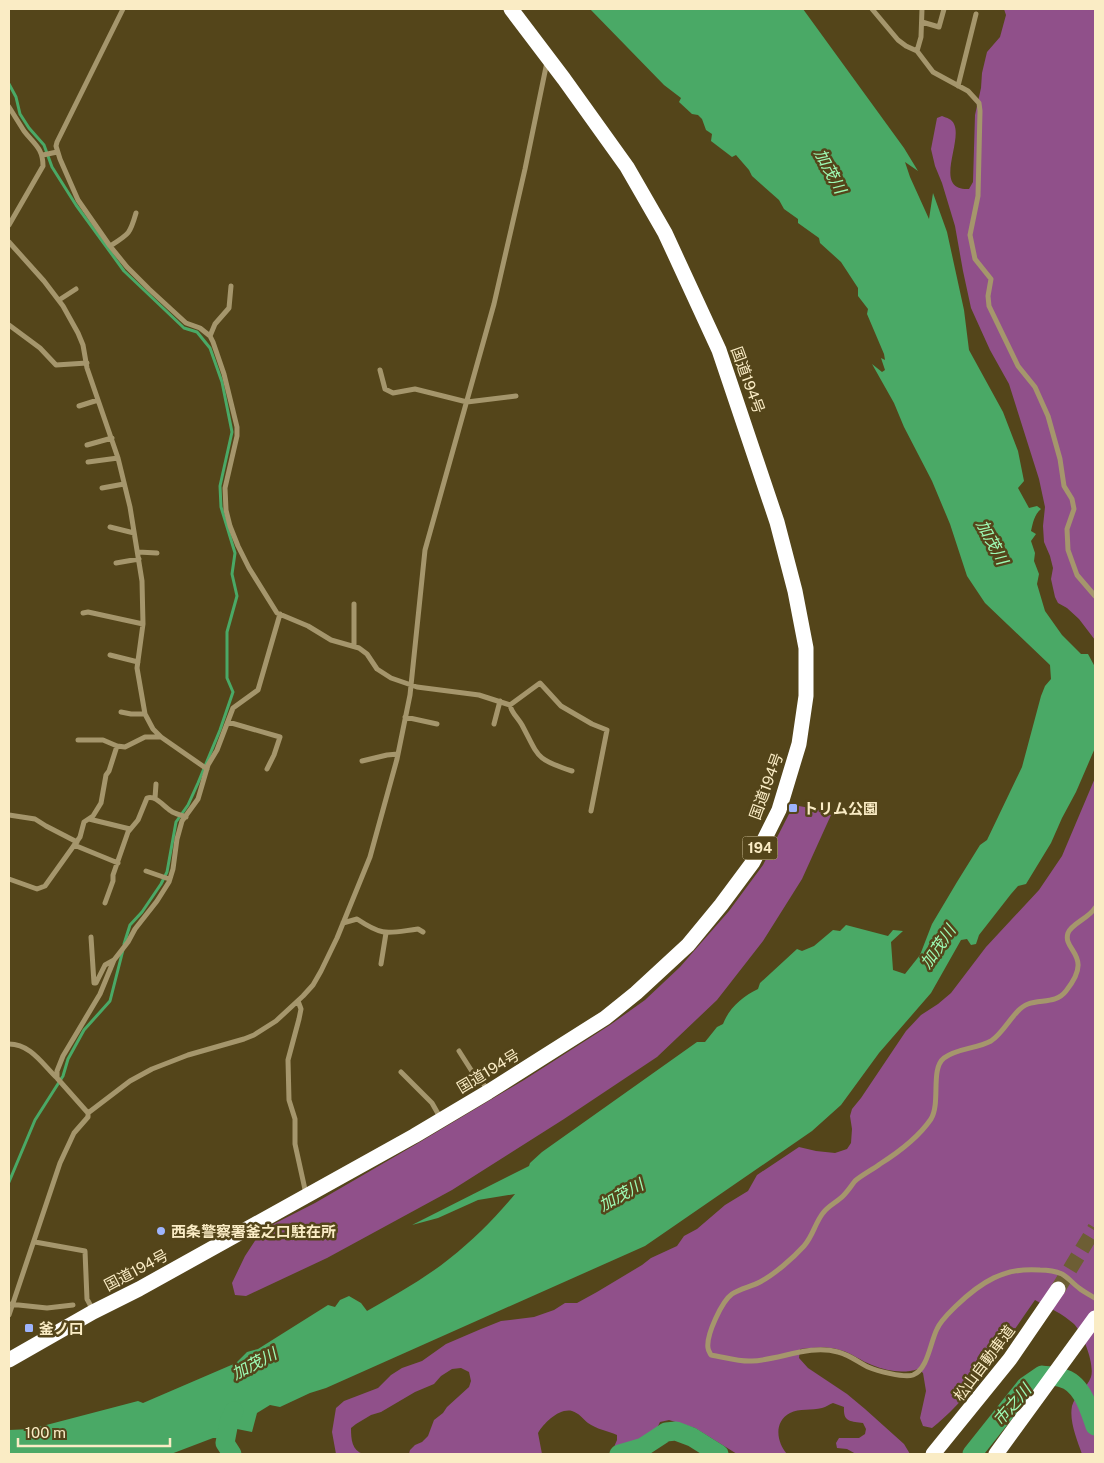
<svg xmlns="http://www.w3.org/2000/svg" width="1104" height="1463" viewBox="0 0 1104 1463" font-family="'Public Sans','Noto Sans JP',sans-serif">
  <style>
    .green { fill: #90508a }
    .water { fill: #4aa966 }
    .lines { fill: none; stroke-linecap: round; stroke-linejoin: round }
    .stream { stroke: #4aa966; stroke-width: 3 }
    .river { stroke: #4aa966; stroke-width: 19 }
    .highway-tunnel { stroke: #6d5e34; stroke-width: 15; stroke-dasharray: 15 8; stroke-linecap: butt }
    .street { stroke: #a5966c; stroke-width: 5 }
    .highway { stroke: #fff; stroke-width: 15 }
    .poi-dot { fill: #9eb4fd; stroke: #54451a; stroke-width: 2 }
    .labels { text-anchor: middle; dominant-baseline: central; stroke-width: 5; stroke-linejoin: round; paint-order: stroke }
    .shield { fill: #54451a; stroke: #c8ba92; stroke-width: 1 }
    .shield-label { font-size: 14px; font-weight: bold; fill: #faecc5 }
    .street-label { font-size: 15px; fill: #faecc5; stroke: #54451a }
    .poi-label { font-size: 15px; font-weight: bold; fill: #faecc5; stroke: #54451a; text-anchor: start }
    .water-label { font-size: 16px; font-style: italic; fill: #9efbb5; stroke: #54451a }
  </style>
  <rect width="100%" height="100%" fill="#54451a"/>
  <path class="green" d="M1004,9H1095V640L1079,619L1067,608L1058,603L1055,597L1051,579L1053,568L1050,556L1044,542L1043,526L1045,507L1039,479L1009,384L990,350L971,308L963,271L955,226L942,183L935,166L931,149L937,118L942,116C947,118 952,119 954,124C963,142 932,191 969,189L973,182L975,115L981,88L982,73L987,52L1000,37L1006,15Z
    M1095,778V1454H1082C1077,1440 1069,1421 1072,1406C1075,1395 1087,1388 1091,1377C1095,1365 1083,1333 1074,1324C1063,1314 1048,1307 1035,1300C1005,1342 973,1396 932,1428L923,1426L920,1418L926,1391L923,1373L918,1369C903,1374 887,1371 872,1365C861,1361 852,1353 840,1350C827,1346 813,1348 800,1349L799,1358L808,1368L847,1394L865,1409L904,1444L910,1454H856L847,1449L837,1448L836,1443L839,1438H859L865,1434L866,1429L863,1423C851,1421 843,1423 844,1407L833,1403C830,1404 826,1407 822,1408C812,1411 799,1408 790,1413C773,1422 777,1443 787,1454H737L695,1428L669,1420L660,1422L654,1434L641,1443L617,1452L614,1447L617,1440V1435C608,1431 596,1429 588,1423C583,1419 579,1413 572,1411C559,1408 544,1423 538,1433L542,1454H409L410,1450L415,1445L422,1442L428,1436L434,1420L443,1413L447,1407L469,1387L471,1381L469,1372L461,1368L452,1369L441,1376L434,1384L415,1392L381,1412L371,1415L356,1424L351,1428C351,1440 352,1450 363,1454H336L332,1432L336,1408L344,1401L378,1388L391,1375L402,1368L422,1361L446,1344L481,1329L501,1321L534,1317L554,1310L565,1303H577L597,1292L642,1265L651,1258L677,1246L684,1236L697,1229L725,1205L748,1191L757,1175L799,1147L816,1151L835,1153L847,1149L851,1143L852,1129L850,1116L852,1109L861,1098L906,1031L921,1015L938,1004L951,993L986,947L1039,890L1062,856Z
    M799,806L821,810L831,815L802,879L763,941L717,1000L657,1057L564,1119L452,1190L327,1258L246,1296L235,1295L232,1283L245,1256L262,1230L315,1203L420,1142L524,1080L610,1025L645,1000L680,967L729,911L763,865L789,814Z"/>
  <path class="water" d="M590,9H803L904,148L918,171L905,162L910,177L929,219L933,193L947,232L964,310L969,350L1003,412L1018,451L1024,481L1018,488L1029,508L1037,506L1041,509C1034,515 1033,523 1031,531L1036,534L1031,541L1035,553L1034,561L1039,574L1037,584L1045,611L1062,635L1081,654H1088L1095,667V748L1076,792L1062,818L1051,843L1026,884L1018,886L1011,894L979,935L976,944L971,945L967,939L961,940L931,993L879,1053L841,1105L812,1131L645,1246L326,1388L310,1393L280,1407L270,1405L257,1413L252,1432L237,1429L221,1438H213L171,1454H9V1430L31,1429L138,1401L143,1403L236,1363L247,1352L258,1349L328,1305L335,1307L340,1300L349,1296L361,1303L367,1311C395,1295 424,1279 449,1259C473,1240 495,1218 515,1194L478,1200L438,1218L412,1225L529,1166L530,1163L542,1152L697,1042H705L717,1027L723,1024C729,1008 743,996 758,989L760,983L797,949L802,951L814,946L833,930L840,931L846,925L888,936L893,930L903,931L891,942L893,970L905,974L920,955L932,924L957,882L980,845L987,840L1022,767L1041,696L1045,686L1051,679L1050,665L985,603L967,576L950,524L932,481L904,427L894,403L872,364L882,372L885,370L881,358L885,360L884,354L867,314L868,309L858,296V288L841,262L820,243L819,238L798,223V219L784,209L779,200L752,176L749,170L736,155L732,157L711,141L712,134L706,130L702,119L698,115L692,114L679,102L681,98L664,85Z"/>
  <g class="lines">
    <path class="stream" d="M9,84L16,97L20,114L29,128L44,145L52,167L76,205L124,271L184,328L197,332L210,348L222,382L232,432L220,486L221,507L235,553L232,574L237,596L227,632V678L233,692L220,730L198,783L188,805L176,822L167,872L161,884L142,912L130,925L124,944
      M9,1182L35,1120L63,1076L68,1059L84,1030L110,1001L123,950"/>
    <path class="river" d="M232,1454L225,1443L229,1422L234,1411
      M619,1454L643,1447L666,1432L676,1431L692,1437L719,1454
      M972,1454L1026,1386L1042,1375C1048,1376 1056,1376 1062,1378C1082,1383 1089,1409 1095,1426"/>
    <path class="highway-tunnel" d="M1058,1289L1095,1228"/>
    <path class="street" d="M123,9L57,142L56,146L60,159L78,200L110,246L127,267L149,289L186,323L200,328L210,336L213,342L224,374L237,427V436L225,488L226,510L230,526L238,546L249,568L277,613L308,626L331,640L359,648L367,654L377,669L391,678L417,687L479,695L510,705L540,683L561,706L592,724L607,730L591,811
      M872,9L898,40L906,46L917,51L933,72L968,91L979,103L980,111L978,196L970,235L975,259L991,279L988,296L989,306L1018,366L1035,387L1048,416L1060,459L1064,486L1072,499L1074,509L1067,529L1068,550L1077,575L1095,596
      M922,22L939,27L944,9
      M917,51L921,37L922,9
      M958,86L976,14
      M9,107C14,115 19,123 24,131C34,144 43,148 43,166L9,225
      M43,155L57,152
      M9,242L44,281L63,306L78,333L83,345L87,368L118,458L130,507L142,581L143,624L137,668L145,714L153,729L161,737L207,769
      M110,246C129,234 130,234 136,213
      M59,300L76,289
      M9,325L40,348L56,365L87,363
      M210,336L215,324L229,308L231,286
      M380,370L385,389L393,393L415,389L467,402L516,396
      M79,406L98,400
      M87,445L112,438
      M88,462L118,458
      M102,488L124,484
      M110,527L134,533
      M138,552L157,553
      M116,563L139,559
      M83,613L88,612L143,624
      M354,646V604
      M110,655L138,662
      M510,705C511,712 518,718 522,725C539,757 535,759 572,771
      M121,712L131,714H145
      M405,717L437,724
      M228,722L280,737L274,755L267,769
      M494,724L500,701
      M78,740H103L117,746L125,747L145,737H161
      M362,761L387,755L398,754
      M155,798L156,784
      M9,815L35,819L46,826L77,842
      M89,819L130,829
      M74,845L118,863
      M146,871L169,879
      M9,879L37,889L45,886L80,837L84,822L93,816L101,803L106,775L109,771L117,746
      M105,903L113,881V875L128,832L138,820L147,798C156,795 163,806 171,811C175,814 181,815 186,817
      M1095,908C1089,918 1071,924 1068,933C1062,951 1095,955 1066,991C1056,1004 1041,999 1028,1004C1014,1009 1005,1032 991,1041C976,1049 957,1048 944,1058C930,1069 941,1102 931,1119C918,1138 899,1152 880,1164C872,1170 862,1175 855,1181C851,1186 848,1191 843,1196C837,1202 828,1206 823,1213C815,1223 813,1236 804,1246C793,1258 775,1274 760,1282C751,1287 741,1288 732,1294C722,1301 706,1335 708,1348C708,1350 710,1353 711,1355C724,1357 739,1362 752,1361C780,1360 809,1344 838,1352C850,1355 858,1362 868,1367C877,1371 904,1378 913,1375C928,1369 930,1343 937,1329C941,1320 949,1313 956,1306C981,1282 1004,1267 1040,1270C1047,1270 1055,1271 1062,1274C1069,1278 1073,1284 1079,1288C1084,1292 1090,1295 1095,1298
      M343,923L357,919C384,937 387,933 418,929L423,932
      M91,937L94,983H96L105,965L114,960
      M381,964L386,933
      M298,1001L301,1009L299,1019L288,1060L289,1100L295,1119V1144L306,1194
      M9,1044C31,1044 43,1065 57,1078
      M459,1051L473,1073L481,1080L488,1091
      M401,1072L432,1103L441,1119
      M88,1113L130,1081L152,1069L188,1055L244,1039L254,1035L276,1021L303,996L313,985L321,971L337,938L370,857L397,759L410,695L425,550L494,304L525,169L547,62
      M35,1242L85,1251L87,1299L93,1310
      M9,1304L47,1308L73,1305
      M9,1315L60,1163L74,1133L88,1117V1113L57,1078V1071L63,1056L100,994L114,960L128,942L135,929L157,901L169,882L173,869L177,839L182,821L198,799L208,765L217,750L233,708L258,690L280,614"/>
    <path class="highway" d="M9,1360L93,1312L139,1289L414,1136L488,1092L605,1018L636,993L688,945L721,905L753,862L779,810L799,744L806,696V648L795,591L777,522L719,350L665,233L627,167L564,79L511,9
      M933,1454L1010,1359L1058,1289
      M996,1454L1095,1318"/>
  </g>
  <g class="poi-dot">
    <rect x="788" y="803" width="10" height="10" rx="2.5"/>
    <circle cx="161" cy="1231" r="5"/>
    <rect x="24" y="1323" width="10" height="10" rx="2.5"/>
  </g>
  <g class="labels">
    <rect class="shield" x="742.5" y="836.5" width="35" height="23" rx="4"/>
    <g class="shield-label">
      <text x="760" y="848">194</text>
    </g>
    <g class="street-label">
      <text transform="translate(748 380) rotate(70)">国道194号</text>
      <text transform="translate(766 786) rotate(-70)">国道194号</text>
      <text transform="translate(488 1071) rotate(-31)">国道194号</text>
      <text transform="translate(136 1270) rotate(-28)">国道194号</text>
      <text transform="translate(984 1363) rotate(-53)">松山自動車道</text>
    </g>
    <g class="poi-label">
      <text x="803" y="808">トリム公園</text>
      <text x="171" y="1231">西条警察署釜之口駐在所</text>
      <text x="39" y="1328">釜ノ口</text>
    </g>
    <g class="water-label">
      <text transform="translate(830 171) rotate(62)">加茂川</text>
      <text transform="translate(992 542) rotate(62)">加茂川</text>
      <text transform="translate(938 947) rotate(-55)">加茂川</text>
      <text transform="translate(621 1195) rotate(-29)">加茂川</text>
      <text transform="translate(254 1364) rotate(-28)">加茂川</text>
      <text transform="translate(1012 1405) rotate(-49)">市之川</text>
    </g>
  </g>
  <rect width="1104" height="1463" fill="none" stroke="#faecc5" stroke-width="20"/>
  <path d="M18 1438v8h152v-8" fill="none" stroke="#faecc5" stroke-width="2.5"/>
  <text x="25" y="1438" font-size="15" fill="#faecc5" stroke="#54451a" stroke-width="4" paint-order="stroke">100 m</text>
</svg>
